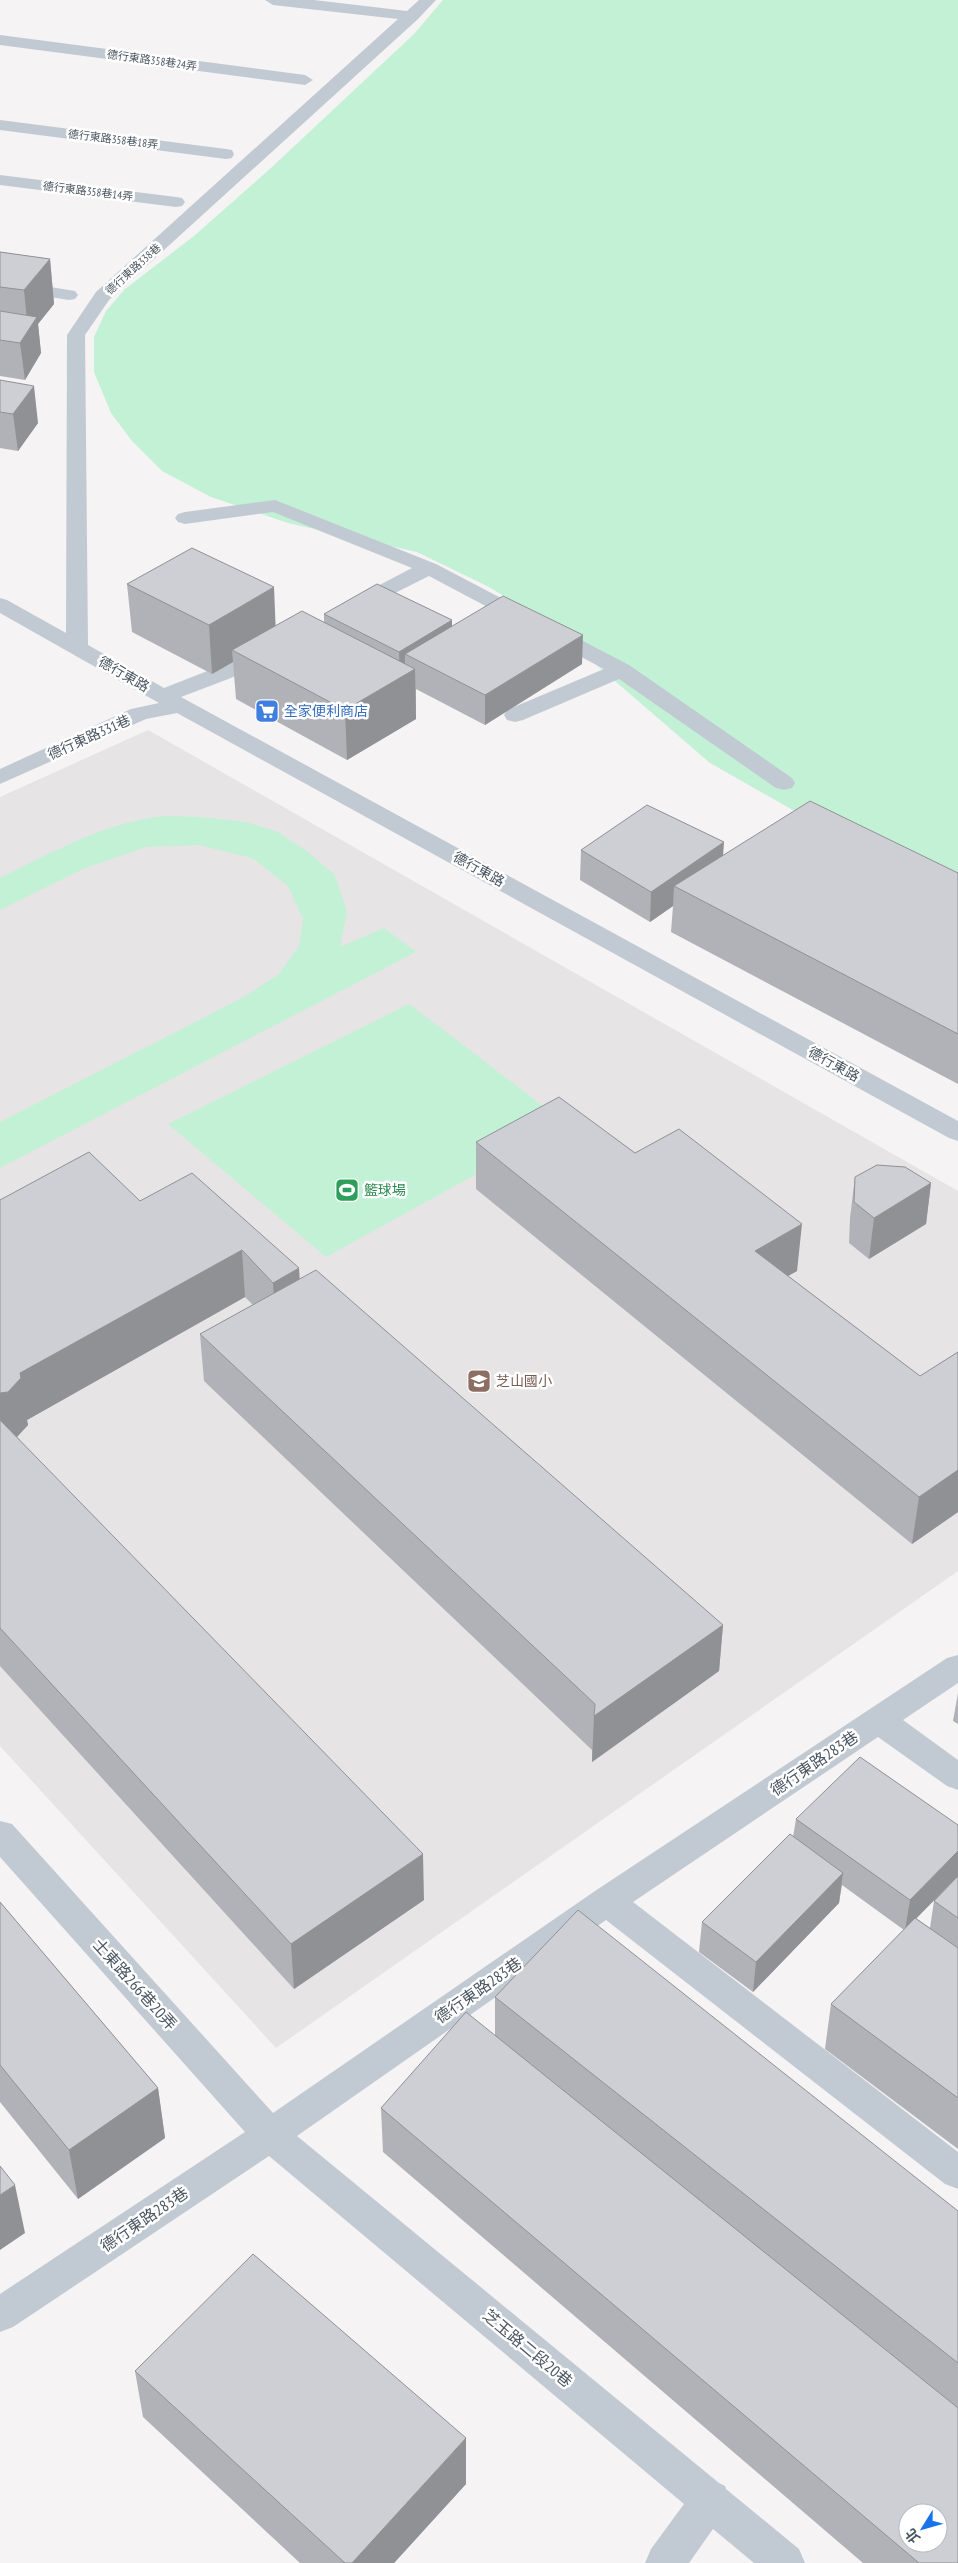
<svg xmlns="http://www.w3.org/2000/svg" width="958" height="2563" viewBox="0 0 958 2563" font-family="'PT Sans Narrow','Noto Sans TC',sans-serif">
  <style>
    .education { fill: #e6e4e5 }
    .green { fill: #c3f1d5 }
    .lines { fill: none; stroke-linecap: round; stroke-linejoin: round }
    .minor { fill: #c1cad2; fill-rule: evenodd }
    .wall { fill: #b0b2b7 }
    .shaded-wall { fill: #909195 }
    .building { fill: #cdcfd5; stroke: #909195; fill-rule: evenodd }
    .labels { text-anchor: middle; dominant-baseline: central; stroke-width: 5; stroke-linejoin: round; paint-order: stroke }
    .far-street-label { font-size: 11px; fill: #4a5661; stroke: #fff }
    .street-label { font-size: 14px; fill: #4a5661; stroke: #fff }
    .shop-label { font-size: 14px; fill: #366cbe; stroke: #fff; text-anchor: start }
    .leisure-label { font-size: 14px; fill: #27864d; stroke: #fff; text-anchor: start }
    .education-label { font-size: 14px; fill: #785e54; stroke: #fff; text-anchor: start }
    .near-street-label { font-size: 16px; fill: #4a5661; stroke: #fff }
  </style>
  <rect width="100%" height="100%" fill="#f5f3f3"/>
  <path class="education" d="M148,730L958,1191V1571L276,2048L0,1746V797Z"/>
  <path class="green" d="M443,0H958V904L710,763L543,619L487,586L417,552L288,523L211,497L162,471L132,441L111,413L94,372V337L106,311L125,289L194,236L272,167L414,34Z
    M201,817L246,822L276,831L308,852L335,875L347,912L340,947L384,928L416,952L0,1168V1122L242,998L279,974L299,946L303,919L288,886L252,858L199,845L146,847L83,869L0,910V878C47,855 98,826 151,818C167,815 185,817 201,817Z
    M409,1004L567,1124L326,1257L168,1124Z"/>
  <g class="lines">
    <path class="minor" d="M265,0H314L407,11L419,0H436L418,19L109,300L85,335L88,645L164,688L215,668L259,646L267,645L275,646L278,651L275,656L231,678L181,697L958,1121V1141L949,1138L177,713L146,719L0,784V769L131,709L159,703L0,613V598L7,600L66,633L67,335L96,292L398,19L273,5Z
      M0,35L305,75L313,80L305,85L0,45Z
      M0,120L226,149L232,150L234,154L232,158L226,159L0,130Z
      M0,175L176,197L182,198L185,202L182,206L176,207L0,185Z
      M0,279L69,290L75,291L78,295L75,299L69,300L0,289Z
      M275,500L436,564L629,665L792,778L795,783L792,788L784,790L776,788L619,679L523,720L515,722L507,720L504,715L507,710L604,669L429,576L361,610L354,612L347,610L343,606L347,602L412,568L273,512L185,524L178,522L175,518L178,514L185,512Z
      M958,1655V1683L903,1720L958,1760V1790L947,1786L878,1737L633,1902L958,2152V2189L945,2184L606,1920L297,2136L719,2483L725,2486L726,2489L799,2549L805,2563H754L713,2529L689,2563H645L651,2549L684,2504L269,2156L13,2327L0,2332V2294L245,2132L0,1857V1821L12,1824L273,2113L595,1891L947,1658Z"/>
  </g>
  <path class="wall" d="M0,252L50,259L54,304L38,324L41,353L25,380L0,376Z
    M0,380L38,423L18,451L0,448Z
    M127,584L276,626L324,622V614L452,626L582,664L485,725L416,689V719L347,760L236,699L233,662L212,674L132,632Z
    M581,850L723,856L958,873V1084L671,932L673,906L650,922L580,880Z
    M476,1142L635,1153L797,1271L788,1276L920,1376L958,1352V1512L912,1544L476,1189Z
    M855,1177L931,1183L926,1224L869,1259L849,1243L850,1218Z
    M0,1200L140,1201L300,1279L723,1625L719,1671L592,1762V1750L204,1381L200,1334L253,1305L245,1297L27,1420L28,1425L17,1437L424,1900L294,1989L0,1666Z
    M958,1693V1724L953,1721Z
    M796,1819L958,1876L916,1918L930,1928L934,1901L958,1876V2149L825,2049L831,2004L904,1930L842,1885L839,1903L753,1992L699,1952L702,1922L793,1837Z
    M0,1902L158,2088L165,2138L78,2199L0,2102Z
    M495,1997L958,2211V2563H863L383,2152L381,2108L495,2035Z
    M135,2371L466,2484L394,2563H300L143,2417Z"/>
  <path class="shaded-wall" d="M50,259L54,304L38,324L41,353L25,380L20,343L28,331L24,290Z
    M34,386L38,423L18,451L13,414Z
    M274,587L276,636L232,650L233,662L212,674L209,625Z
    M452,620V649L405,654V675L415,669L416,719L347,760L345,710L400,678L399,652Z
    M583,635L582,664L485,725V695Z
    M724,842L722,872L674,886L673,906L650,922L651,892Z
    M931,1183L926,1224L869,1259L874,1218Z
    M802,1224L797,1271L750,1297L755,1251Z
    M242,1250L245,1297L27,1420L28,1425L15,1439L0,1442V1393L20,1373Z
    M299,1268L302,1315L276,1330L273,1283Z
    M958,1470V1512L912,1544L919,1497Z
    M723,1625L719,1671L592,1762L594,1716Z
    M958,1851V1876L905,1930L910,1900Z
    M423,1854L424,1900L294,1989L291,1944Z
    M843,1873L839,1903L753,1992L756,1962Z
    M158,2088L165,2138L78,2199L69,2150Z
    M15,2185L25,2233L0,2250V2195Z
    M466,2438V2484L394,2563H352Z"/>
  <path class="building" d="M0,252L50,259L24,290L0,287Z
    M0,311L37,317L20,343L0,340Z
    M0,380L34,386L13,414L0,412Z
    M192,548L274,587L209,625L127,584Z
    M377,584L452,620L399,652L324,614Z
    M503,596L583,635L485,695L405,654Z
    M302,611L415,669L345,710L232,650Z
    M810,801L958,873V1034L674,886Z
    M647,805L724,842L651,892L581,850Z
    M559,1097L635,1153L679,1129L802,1224L755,1251L920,1376L958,1352V1470L919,1497L476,1142Z
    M89,1152L140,1201L192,1173L299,1268L273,1283L242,1250L20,1373L21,1378L8,1392L0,1393V1200Z
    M877,1165L905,1167L931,1183L874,1218L854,1202L855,1177Z
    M316,1270L723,1625L594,1716L595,1704L200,1334Z
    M0,1420L423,1854L291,1944L0,1628Z
    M860,1757L958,1825V1851L910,1900L796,1819Z
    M790,1834L843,1873L756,1962L702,1922Z
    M958,1876V1918L934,1901Z
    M0,1902L158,2088L69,2150L0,2065Z
    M578,1910L958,2211V2363L495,1997Z
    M915,1918L958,1948V2098L831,2004Z
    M466,2012L958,2408V2563H919L381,2108ZM908,2513H938V2543H908Z
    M0,2166L15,2185L0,2195Z
    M253,2254L466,2438L352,2563H345L135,2371Z"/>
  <defs>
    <g id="supermarket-square" transform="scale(1.25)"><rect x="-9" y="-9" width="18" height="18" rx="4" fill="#3f7fe0" stroke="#fff"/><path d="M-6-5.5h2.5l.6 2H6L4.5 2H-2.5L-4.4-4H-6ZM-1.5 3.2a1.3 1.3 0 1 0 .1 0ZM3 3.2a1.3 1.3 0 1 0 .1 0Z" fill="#fff"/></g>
    <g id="stadium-square" transform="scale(1.25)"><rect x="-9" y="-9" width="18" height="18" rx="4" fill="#2e9e5b" stroke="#fff"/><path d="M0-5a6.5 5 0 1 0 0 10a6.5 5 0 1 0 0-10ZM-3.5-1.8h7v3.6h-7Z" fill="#fff"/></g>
    <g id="school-square" transform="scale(1.25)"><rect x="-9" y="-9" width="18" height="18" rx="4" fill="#8d6e63" stroke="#fff"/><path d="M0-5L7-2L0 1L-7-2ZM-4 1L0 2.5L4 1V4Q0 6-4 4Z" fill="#fff"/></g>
  </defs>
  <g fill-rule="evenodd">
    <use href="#supermarket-square" x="267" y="711"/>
    <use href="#stadium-square" x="347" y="1190"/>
    <use href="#school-square" x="479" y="1381"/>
  </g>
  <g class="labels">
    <g class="far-street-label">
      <text transform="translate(152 60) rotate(8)">德行東路358巷24弄</text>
      <text transform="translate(113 139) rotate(7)">德行東路358巷18弄</text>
      <text transform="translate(88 191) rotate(7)">德行東路358巷14弄</text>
      <text transform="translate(133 269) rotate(-42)">德行東路338巷</text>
    </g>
    <g class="street-label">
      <text transform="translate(124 674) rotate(30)">德行東路</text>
      <text transform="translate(89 737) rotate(-24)">德行東路331巷</text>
      <text transform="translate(479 869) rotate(29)">德行東路</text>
      <text transform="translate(834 1064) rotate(29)">德行東路</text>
    </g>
    <g class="shop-label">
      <text x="284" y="711">全家便利商店</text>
    </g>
    <g class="leisure-label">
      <text x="364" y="1190">籃球場</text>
    </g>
    <g class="education-label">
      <text x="496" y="1381">芝山國小</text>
    </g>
    <g class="near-street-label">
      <text transform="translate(814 1763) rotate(-34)">德行東路283巷</text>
      <text transform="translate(135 1984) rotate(48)">士東路266巷20弄</text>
      <text transform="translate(478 1990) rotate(-35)">德行東路283巷</text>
      <text transform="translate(144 2219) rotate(-34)">德行東路283巷</text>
      <text transform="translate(528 2348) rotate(40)">芝玉路二段20巷</text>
    </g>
  </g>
  <g transform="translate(923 2528) rotate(233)"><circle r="24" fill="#ffffff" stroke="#b7bbc0"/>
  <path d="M0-4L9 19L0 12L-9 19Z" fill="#1a73e8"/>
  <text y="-8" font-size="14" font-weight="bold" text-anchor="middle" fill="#4a5661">北</text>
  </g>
</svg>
